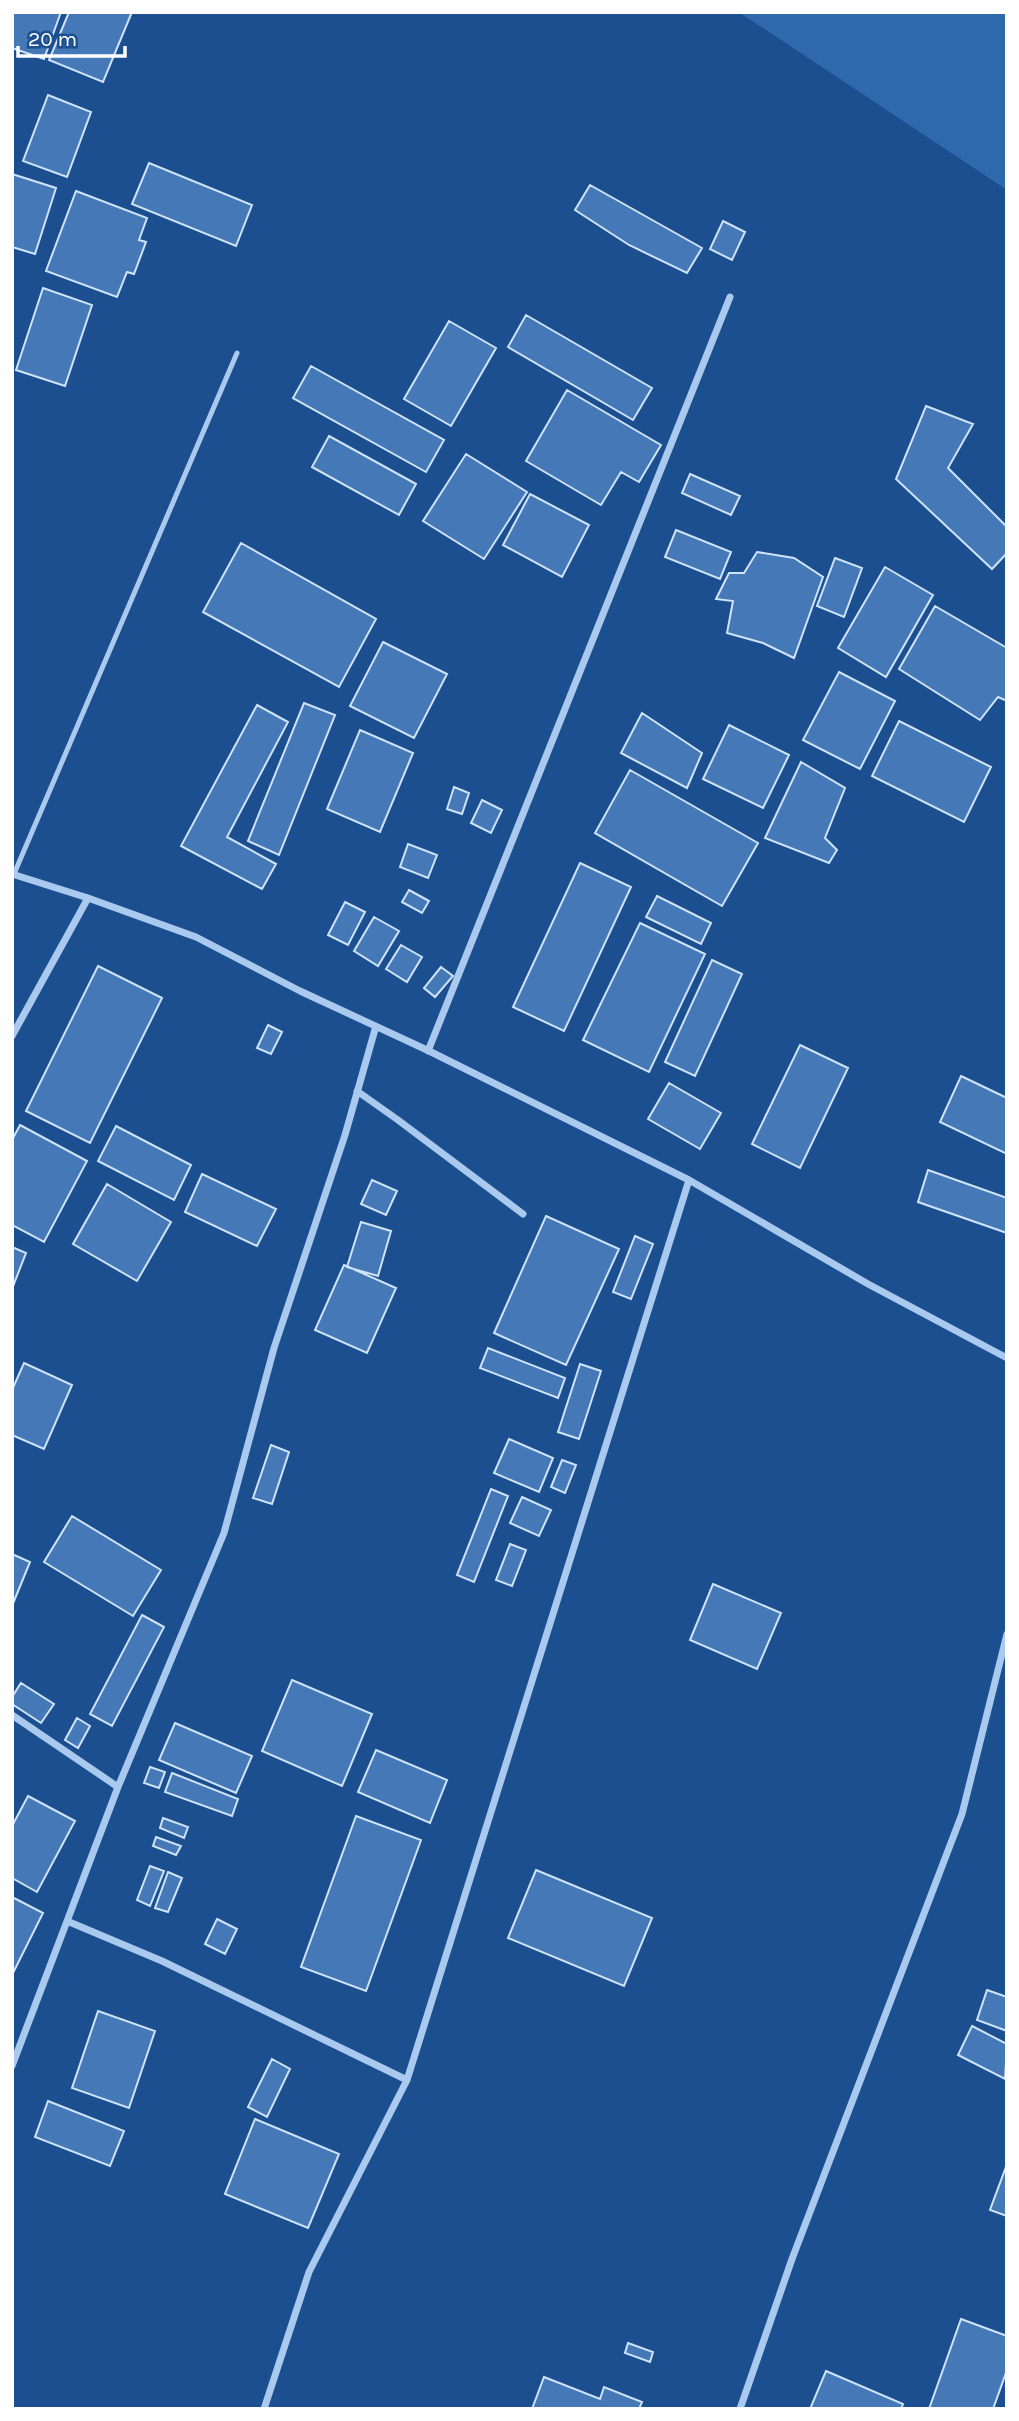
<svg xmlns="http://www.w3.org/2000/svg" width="1019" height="2421" viewBox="0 0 1019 2421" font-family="Karla,sans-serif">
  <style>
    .green { fill: #2e69ad }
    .building { fill: #4478b7; stroke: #cfe3fa; stroke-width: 2 }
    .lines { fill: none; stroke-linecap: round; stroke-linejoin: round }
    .lane { stroke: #a9c9ee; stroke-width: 5 }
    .street { stroke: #a9c9ee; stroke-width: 7 }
  </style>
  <rect width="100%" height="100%" fill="#1b4f8f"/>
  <path class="green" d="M738,12H1007V190L763,28Z"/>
  <path class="building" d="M61,12L44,59L12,48V12Z
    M69,12H132L103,82L49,60Z
    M48,95L91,112L67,177L23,161Z
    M149,163L252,205L236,246L132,204Z
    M12,174L56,188L35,254L12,247Z
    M590,185L702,248L687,273L629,245L575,210Z
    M76,191L147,218L139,240L146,242L134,274L127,272L117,297L46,271Z
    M723,221L745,232L732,260L710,249Z
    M43,288L92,305L65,386L16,370Z
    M526,315L652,388L633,420L508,347Z
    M449,321L496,348L451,426L404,399Z
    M311,366L444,440L426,472L293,398Z
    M567,390L661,445L639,482L621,472L601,505L526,461Z
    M926,406L973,424L948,468L1007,527V553L992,569L896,479Z
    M329,436L416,484L399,515L312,467Z
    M466,454L527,492L484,559L423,521Z
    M690,474L740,496L731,515L682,493Z
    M530,494L589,525L562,577L503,545Z
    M676,530L731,552L720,579L665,557Z
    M241,543L376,619L339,687L203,612Z
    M757,552L794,558L823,577L794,658L763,643L727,633L733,601L716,599L729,573H744Z
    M835,558L862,568L844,617L817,606Z
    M885,567L933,595L886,677L838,648Z
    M935,606L1007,648V701L998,697L980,720L899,669Z
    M383,642L447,674L414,738L350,706Z
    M839,672L895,701L860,769L803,740Z
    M304,703L335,715L279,855L248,841Z
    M257,705L288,722L227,837L276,864L262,889L181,846Z
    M642,713L702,753L687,788L621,753Z
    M899,721L991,767L964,822L872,776Z
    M729,725L789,755L763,808L703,779Z
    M360,730L413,753L380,832L327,809Z
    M801,762L845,788L825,838L837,850L829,863L765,838Z
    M630,770L758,843L722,906L595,833Z
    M454,787L469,793L462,814L447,809Z
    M482,800L502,810L491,833L471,823Z
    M408,844L437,855L428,878L400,867Z
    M580,863L631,887L564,1031L513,1007Z
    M409,890L429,901L422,913L402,902Z
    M657,896L711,923L701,944L646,917Z
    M345,902L365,912L348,945L328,935Z
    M374,917L399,931L378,966L354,951Z
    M640,923L705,954L649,1072L583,1040Z
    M401,945L422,957L407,982L386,969Z
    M712,960L742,974L695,1076L665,1062Z
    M98,966L162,998L90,1143L26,1111Z
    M441,967L453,976L435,997L424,988Z
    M268,1025L282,1032L271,1054L257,1048Z
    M800,1045L848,1068L800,1168L752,1144Z
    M961,1076L1007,1098V1154L940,1122Z
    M669,1083L721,1113L700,1149L648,1119Z
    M20,1125L87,1161L44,1242L12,1225V1140Z
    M116,1126L191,1165L174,1200L98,1161Z
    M928,1170L1007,1198V1233L918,1202Z
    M202,1174L276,1209L257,1246L185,1212Z
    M372,1180L397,1191L386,1215L361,1204Z
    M107,1184L171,1222L137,1281L73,1244Z
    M546,1216L619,1249L566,1365L494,1333Z
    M361,1222L391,1231L378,1276L347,1267Z
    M635,1236L653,1244L631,1299L613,1292Z
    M12,1247L26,1253L12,1289Z
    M344,1265L396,1288L367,1353L315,1330Z
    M488,1348L565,1378L558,1398L480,1368Z
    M24,1363L72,1385L44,1449L12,1435V1390Z
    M580,1364L601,1371L579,1439L558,1432Z
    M509,1439L553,1458L539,1492L494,1473Z
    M271,1445L289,1452L272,1504L253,1498Z
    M562,1460L576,1465L565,1493L551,1487Z
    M491,1489L508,1496L474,1582L457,1575Z
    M522,1497L551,1510L539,1536L510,1523Z
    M72,1516L161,1570L133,1616L44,1562Z
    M510,1544L526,1550L512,1586L496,1580Z
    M12,1554L30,1562L12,1606Z
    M713,1584L781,1613L757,1669L690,1640Z
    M142,1615L164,1627L112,1726L90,1714Z
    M292,1680L372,1714L342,1786L262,1751Z
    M21,1683L54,1704L41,1723L12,1704V1697Z
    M77,1718L90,1726L78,1748L65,1740Z
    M175,1723L252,1756L236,1793L159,1760Z
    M376,1750L447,1780L430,1823L358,1792Z
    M150,1767L165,1772L159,1788L144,1783Z
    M172,1773L238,1799L232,1816L165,1792Z
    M28,1796L75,1821L37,1892L12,1878V1826Z
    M356,1816L421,1840L366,1991L301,1967Z
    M163,1818L188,1827L184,1838L160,1828Z
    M156,1837L181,1846L176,1855L153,1846Z
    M150,1866L164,1871L150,1906L137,1900Z
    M536,1870L652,1918L624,1986L508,1938Z
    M168,1872L182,1878L168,1912L155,1908Z
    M12,1897L43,1913L12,1975Z
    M217,1919L237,1929L225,1954L205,1944Z
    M987,1990L1007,1997V2031L977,2020Z
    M98,2011L155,2031L129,2108L72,2088Z
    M972,2026L1007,2044L1005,2079L958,2055Z
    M272,2059L290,2069L267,2117L248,2107Z
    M48,2101L124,2131L110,2166L35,2137Z
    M255,2119L339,2154L308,2228L225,2194Z
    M1007,2164V2216L990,2210Z
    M961,2319L1007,2336V2370L993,2409H929Z
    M628,2343L653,2352L650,2362L625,2353Z
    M826,2371L903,2404L901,2409H810Z
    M544,2377L600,2399L604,2387L642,2402L639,2409H532Z"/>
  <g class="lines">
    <path class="lane" d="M14,874L237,353"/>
    <path class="street" d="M12,874L88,898L196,937L300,991L427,1050L689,1180L868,1284L1007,1358
      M12,1036L88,898
      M428,1051L730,297
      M357,1091L398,1120L523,1214
      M12,1715L118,1787L224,1533L274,1348L345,1135L376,1026
      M67,1921L162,1961L407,2080
      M12,2066L118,1787
      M264,2409L309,2272L407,2080L689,1180
      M740,2409L792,2259L962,1814L1007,1634"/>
  </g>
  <rect width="1019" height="2421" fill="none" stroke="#ffffff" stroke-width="28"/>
  <path d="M18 46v10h107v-10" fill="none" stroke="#ffffff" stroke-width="3.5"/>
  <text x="28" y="46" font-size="21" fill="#ffffff" stroke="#1b4f8f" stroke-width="5" paint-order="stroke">20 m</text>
</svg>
